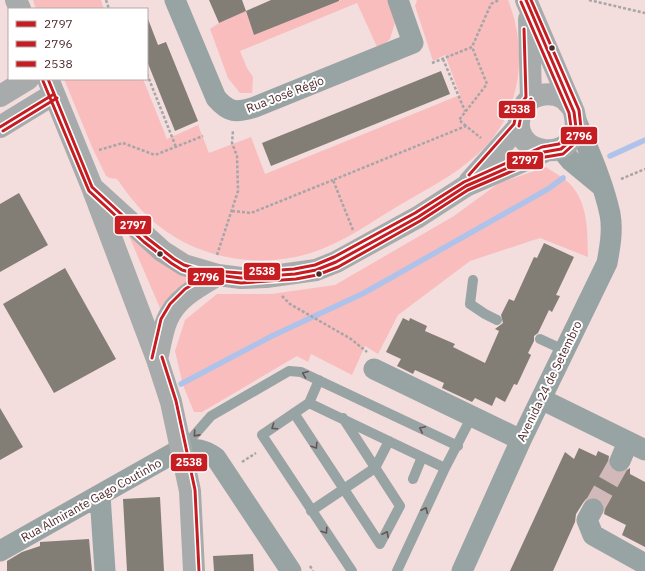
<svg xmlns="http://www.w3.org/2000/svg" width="645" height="571" viewBox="0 0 645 571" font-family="'IBM Plex Sans',sans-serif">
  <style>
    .green { fill: #f9bdbe }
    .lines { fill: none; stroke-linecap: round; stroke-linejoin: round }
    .stream { stroke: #afc3ea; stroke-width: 5.5 }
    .building { fill: #827e75 }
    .street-tunnel { stroke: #d2b9b9; stroke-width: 21; stroke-dasharray: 21 10; stroke-linecap: butt }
    .path { stroke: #a6a6a6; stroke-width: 2.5; stroke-dasharray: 3 2; stroke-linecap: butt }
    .lane { stroke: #98a3a4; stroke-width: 10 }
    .street { stroke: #98a3a4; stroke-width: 21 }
    .secondary { stroke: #a7abab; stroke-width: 22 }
    .bus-1-casing { stroke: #fff; stroke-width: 6 }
    .bus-2-casing { stroke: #fff; stroke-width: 6 }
    .bus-3-casing { stroke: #fff; stroke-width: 6 }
    .bus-1 { stroke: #c61d23; stroke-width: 3 }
    .bus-2 { stroke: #c61d23; stroke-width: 3 }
    .bus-3 { stroke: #c61d23; stroke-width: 3 }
    .oneway { stroke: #685455 }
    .bus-dot { fill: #4e2a2b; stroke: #fff; stroke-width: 1.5 }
    .labels { text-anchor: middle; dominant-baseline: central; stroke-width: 4; stroke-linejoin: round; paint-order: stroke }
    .street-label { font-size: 12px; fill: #4e2a2b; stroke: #fff }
    .line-badge { stroke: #fff; stroke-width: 1.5 }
    .badge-label { font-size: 11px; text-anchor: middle; font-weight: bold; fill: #fff }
  </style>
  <rect width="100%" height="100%" fill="#f3dddd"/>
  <path class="green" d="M33,0H101L104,9H36Z
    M341,0H388L396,19L390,39L378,49L357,3L240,51L247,68L253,77L252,93H240L228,78L210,29L219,23L246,11L254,35Z
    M417,0H508C530,55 520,121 472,159C450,178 423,191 398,206C370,223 342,243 311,253C260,269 200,259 159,226C142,213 129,196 117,179L110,178L106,176L92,147L64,79H143L167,139L198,125L209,153L251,137L265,174L460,95L445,55L433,61L415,6Z
    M546,167C553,172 563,177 569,183C589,203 587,232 588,257L540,238L470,261L398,315L378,354L365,346L352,375L311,354L308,362L297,356L202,412H194L183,385L175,351L185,320L217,294H271L335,285L454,216L499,183Z
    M126,229L195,278L175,290L160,308Z"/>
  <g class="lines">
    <path class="stream" d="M610,156L645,140
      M181,384L272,336L364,293L548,189L563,178"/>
  </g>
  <path class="building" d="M209,0H242L246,11L219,23Z
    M271,0H339V1L254,35L246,11Z
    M148,19L158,45L166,42L198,121L175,131L147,61Z
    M441,71L450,94L271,166L262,143Z
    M19,193L48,245L0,272V204Z
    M544,243L574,257L556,295L560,296L552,312L549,310L538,333L534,336V341L528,353L531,355L517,385L514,384L505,402L496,397L492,406L475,398L472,402L442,388L444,383L415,370L413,374L397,366L401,359L386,352L403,318L409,321L410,318L427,326L425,331L455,344L453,347L485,363L499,331L495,329L503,323L501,315L509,299L514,301L534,257L537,258Z
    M65,268L116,359L54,393L3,304Z
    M0,408L23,447L0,460Z
    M579,448L596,456L598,451L609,456L608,463L611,469L615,472L622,473L630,468V474L645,482V547L622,535L626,525L604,514L605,508L603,502L598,498L592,497L586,499L583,503L576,514L575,522L553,571H510L565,452L574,459Z
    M160,497L164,571H127L123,499Z
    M89,539L92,571H7V561L22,552L40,546V542Z
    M253,554L254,571H214L213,556Z"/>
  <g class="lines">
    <path class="street-tunnel" d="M593,509L620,461"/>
    <path class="path" d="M106,0L109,9
      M589,0L645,13
      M443,59L465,111
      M432,63L472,47L491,4L499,0
      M147,74L176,147
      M466,126L459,120L487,84L472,47
      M99,150L123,143L155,155L203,136
      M621,179L645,169
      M232,211L251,213L333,180
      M353,230L333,180L466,126L481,138
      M217,255L238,191L237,156L232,143L233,130
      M282,296L290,304L351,339L367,352
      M242,462L256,453
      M310,566L313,571"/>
    <path class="lane" d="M473,280L470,304L485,314L497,320
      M540,339L564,350
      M319,380L309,403L262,435L352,571
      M309,403L445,468
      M294,413L380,544L400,506L343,418
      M183,448L211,416L289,371L301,372L458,446
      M413,479L422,457
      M311,511L375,468L389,441
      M397,571L445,468L472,416"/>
    <path class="street" d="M175,0L216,98C229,113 236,113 255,107L413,43L398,0
      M561,149L571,161L600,185
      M374,369L521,440
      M541,399L645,450
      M620,461L628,442
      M100,495L105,571
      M593,509L587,520L593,535L645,564
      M0,551L181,449C196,449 204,449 216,458L291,571
      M462,571L521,440L607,263C610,247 613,230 610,214C603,181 588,149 575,118"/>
    <path class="secondary" d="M16,0L20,9
      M526,0L574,112C589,168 499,159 523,108C529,94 550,91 563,98C566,100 569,104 572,107
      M529,19L531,99
      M48,79L92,187L157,359L171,402L190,491L194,571
      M0,96L28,79
      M0,127L54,94
      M469,182L519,126
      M95,190L162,251L184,265L218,275L241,278L266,277L316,270L336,262L418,217L466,186L544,152
      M157,359C160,347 162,332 167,320C176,298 198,287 218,275"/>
    <g class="bus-1-casing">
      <path id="bus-1" d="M48,79L92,187L147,238L174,259L184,265L218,275L241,278L295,274L316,270L336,262L418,217L466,186L544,152L561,149L569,142L574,134L576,128L574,112L526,0
        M519,126L522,111L531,99
        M0,127L54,94"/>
    </g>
    <g class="bus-2-casing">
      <path id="bus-2" d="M43,81L89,191L144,242L171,263L182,270L217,280L241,283L296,279L317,275L338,267L420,221L468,190L545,157L563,154L573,145L579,136L581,128L579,110L531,0
        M3,131L57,98"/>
    </g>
    <g class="bus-3-casing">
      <path id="bus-3" d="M469,175L514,124L517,109L526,97L524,29
        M162,357L176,401L195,490L199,571
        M152,358L161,319L170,304L185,289L215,271L241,273L294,269L315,265L334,257L415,213L464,182L542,147L559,144L569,132L571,127L569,113L521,2"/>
    </g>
    <use href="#bus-1" class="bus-1"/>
    <use href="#bus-2" class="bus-2"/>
    <use href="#bus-3" class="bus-3"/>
  </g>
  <defs><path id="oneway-chevron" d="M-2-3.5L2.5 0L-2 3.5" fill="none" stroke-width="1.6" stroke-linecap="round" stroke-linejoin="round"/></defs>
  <g class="oneway">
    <use href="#oneway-chevron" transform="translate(305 374) rotate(-158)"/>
    <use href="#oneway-chevron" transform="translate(274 427) rotate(146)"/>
    <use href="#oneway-chevron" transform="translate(422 429) rotate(-155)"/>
    <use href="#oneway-chevron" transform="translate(196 434) rotate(132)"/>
    <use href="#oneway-chevron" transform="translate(315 446) rotate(57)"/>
    <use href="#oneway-chevron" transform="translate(425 510) rotate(-65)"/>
    <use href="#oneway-chevron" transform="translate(325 531) rotate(56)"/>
    <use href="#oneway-chevron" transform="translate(386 534) rotate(-63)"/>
  </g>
  <g class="bus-dot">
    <circle cx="552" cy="48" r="3.5"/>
    <circle cx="160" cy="254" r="3.5"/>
    <circle cx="319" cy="274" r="3.5"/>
  </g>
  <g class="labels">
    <g class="street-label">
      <text transform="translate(285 94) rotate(-21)">Rua José Régio</text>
      <text transform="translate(549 381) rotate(-64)">Avenida 24 de Setembro</text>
      <text transform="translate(91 500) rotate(-29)">Rua Almirante Gago Coutinho</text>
    </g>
  </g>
  <g class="line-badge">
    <rect x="498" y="100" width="38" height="19" rx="4" fill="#c61d23"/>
    <rect x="560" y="126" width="38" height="19" rx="4" fill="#c61d23"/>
    <rect x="506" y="151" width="38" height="19" rx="4" fill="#c61d23"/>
    <rect x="114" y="215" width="38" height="20" rx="4" fill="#c61d23"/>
    <rect x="243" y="262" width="38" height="19" rx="4" fill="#c61d23"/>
    <rect x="187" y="267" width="38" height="19" rx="4" fill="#c61d23"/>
    <rect x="170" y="453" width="38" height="19" rx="4" fill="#c61d23"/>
  </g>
  <g class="badge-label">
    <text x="517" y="113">2538</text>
    <text x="579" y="140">2796</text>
    <text x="525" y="164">2797</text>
    <text x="133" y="229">2797</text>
    <text x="262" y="275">2538</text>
    <text x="206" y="281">2796</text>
    <text x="189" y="466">2538</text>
  </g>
  <rect x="8" y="8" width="140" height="72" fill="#ffffff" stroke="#b8aaaa"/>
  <rect x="16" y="21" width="20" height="6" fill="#c61d23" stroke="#b8aaaa"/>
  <text x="44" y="28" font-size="12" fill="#4e2a2b">2797</text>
  <rect x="16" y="41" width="20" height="6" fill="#c61d23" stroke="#b8aaaa"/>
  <text x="44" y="48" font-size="12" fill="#4e2a2b">2796</text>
  <rect x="16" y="61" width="20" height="6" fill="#c61d23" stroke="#b8aaaa"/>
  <text x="44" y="68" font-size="12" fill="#4e2a2b">2538</text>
</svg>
